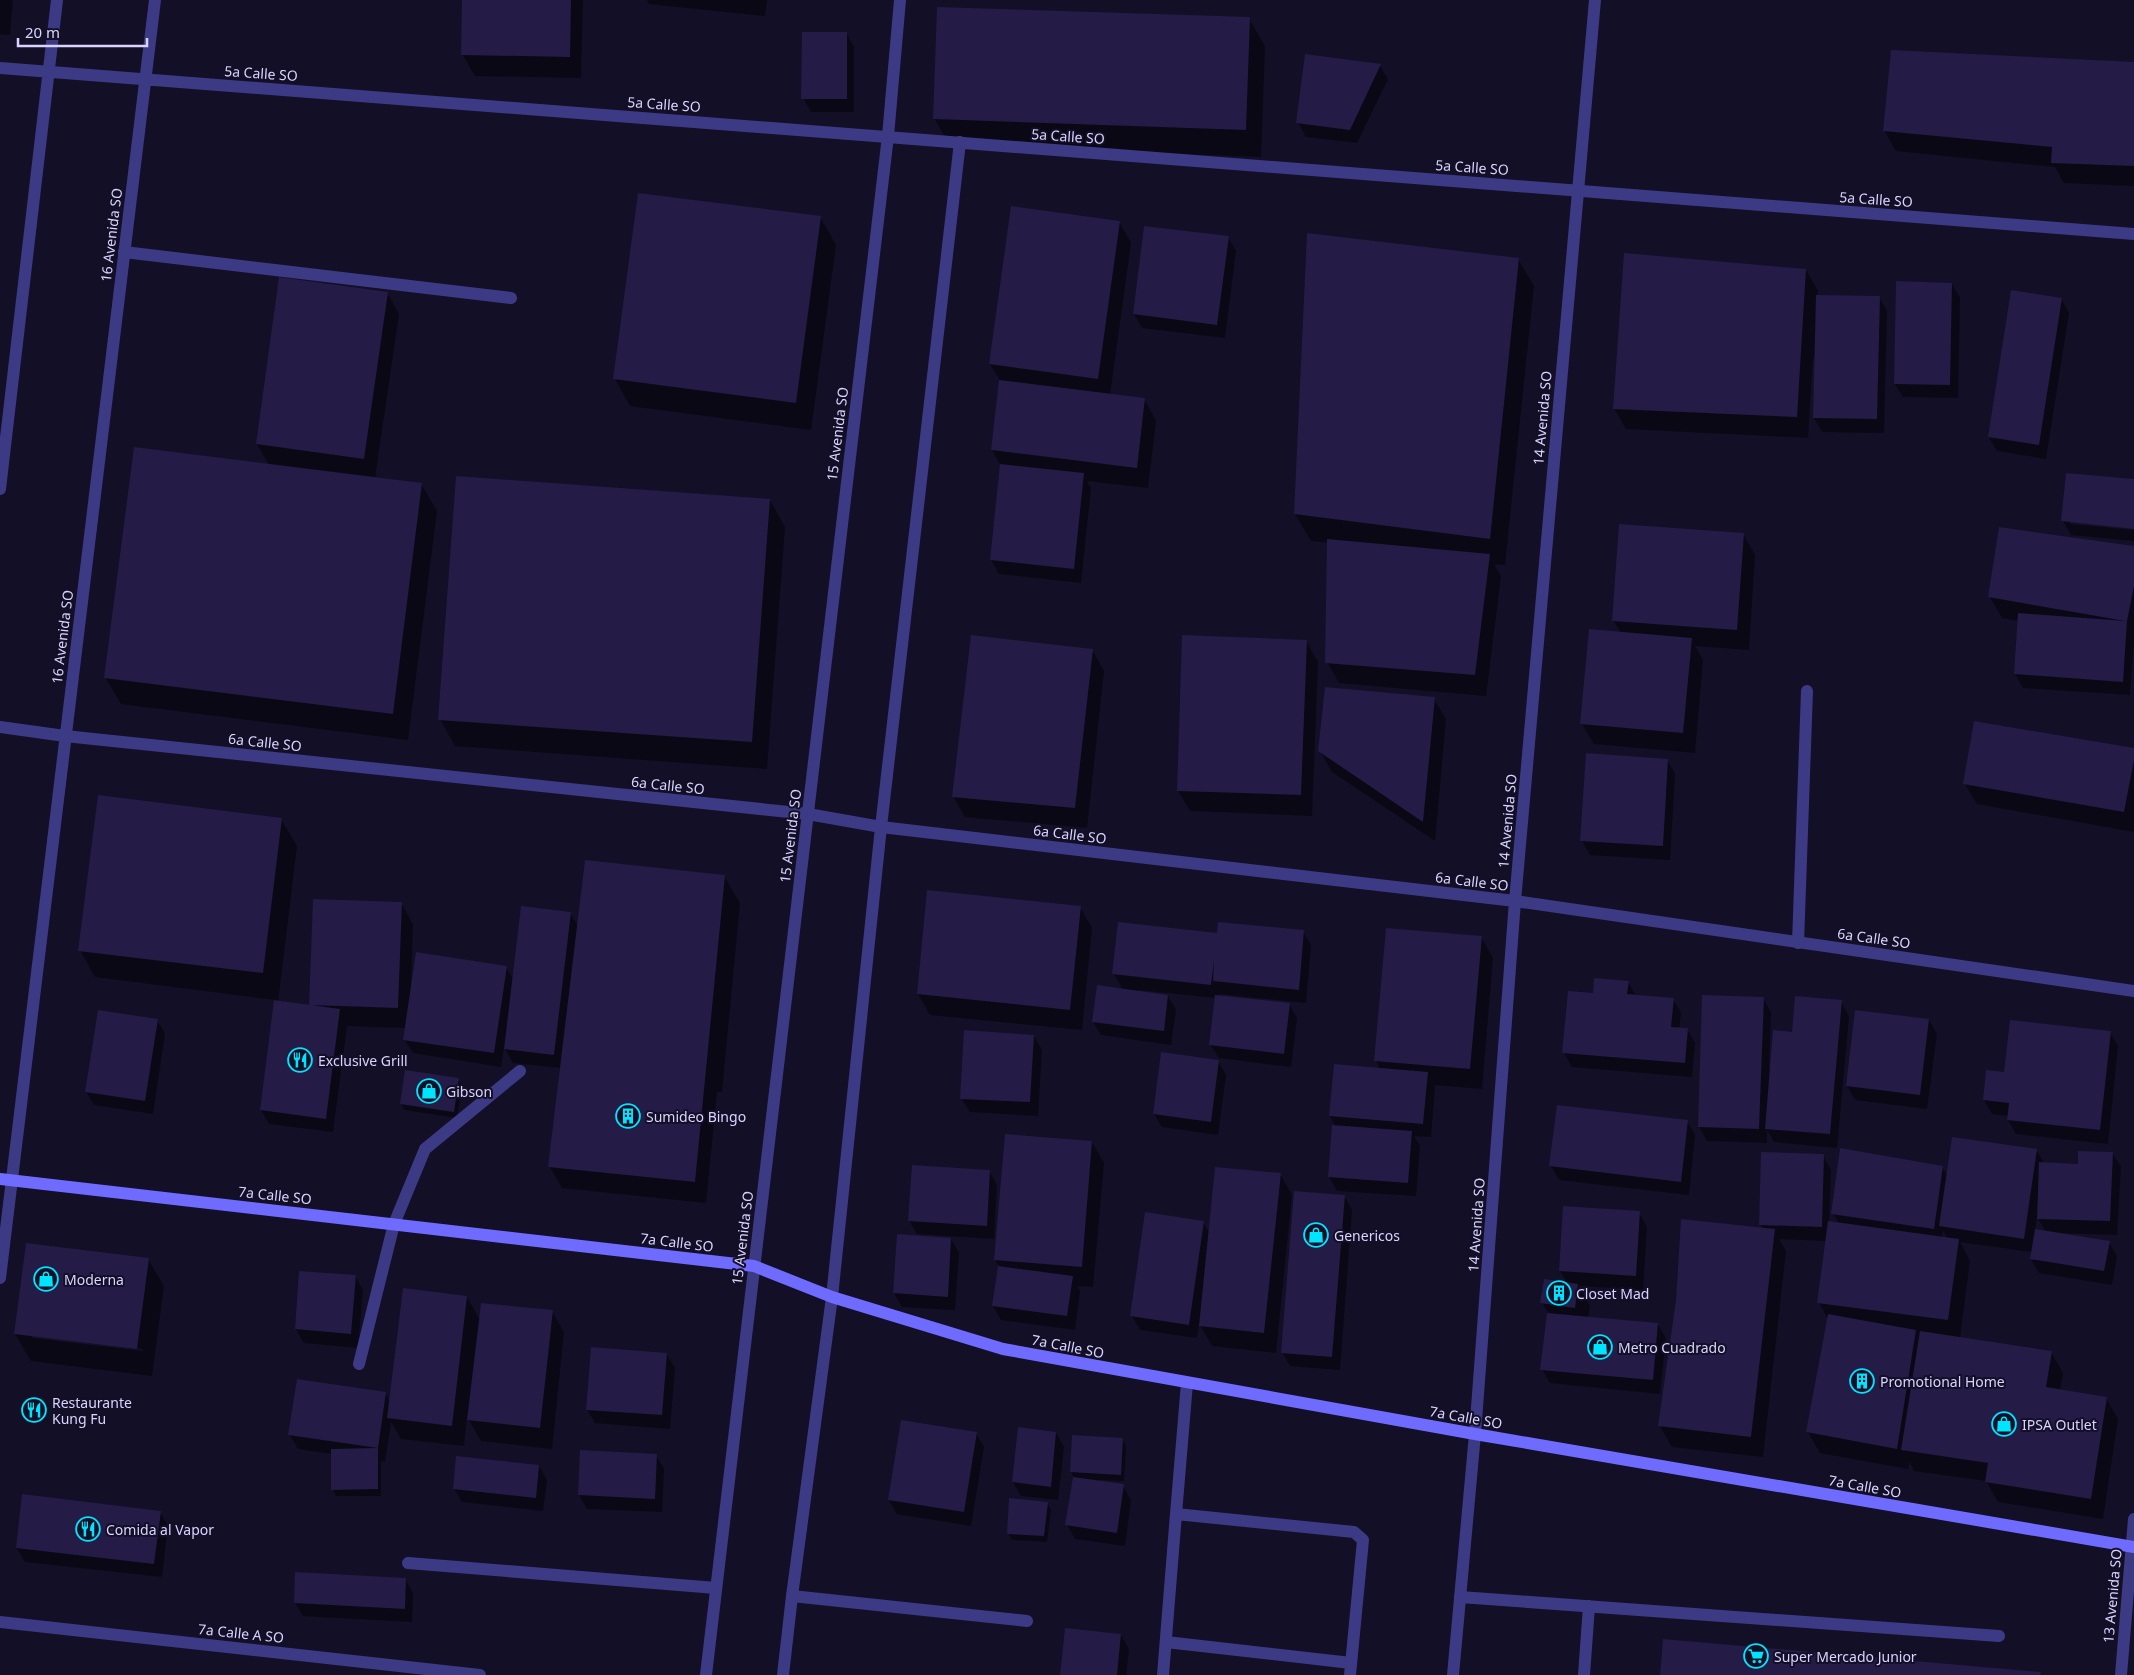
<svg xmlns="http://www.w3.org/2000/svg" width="2134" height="1675" viewBox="0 0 2134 1675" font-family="'Noto Sans',sans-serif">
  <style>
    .shadow { fill: #0007; fill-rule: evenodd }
    .building { fill: #241b47 }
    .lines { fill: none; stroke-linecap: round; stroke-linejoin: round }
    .service { stroke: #3d3a85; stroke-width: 12 }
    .minor { stroke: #3d3a85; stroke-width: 12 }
    .tertiary { stroke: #3d3a85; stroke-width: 12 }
    .secondary { stroke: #6f6bff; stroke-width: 12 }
    .labels { text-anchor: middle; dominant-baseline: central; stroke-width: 4; stroke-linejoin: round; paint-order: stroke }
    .street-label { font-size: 14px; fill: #d9d4ff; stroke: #130f26 }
    .poi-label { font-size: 14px; fill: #d9d4ff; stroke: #130f26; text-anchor: start }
  </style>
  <rect width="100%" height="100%" fill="#130f26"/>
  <path class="shadow" d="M0,0H13L10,35L0,34Z
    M464,0H583L581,78L475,76L463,55Z
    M647,0H767L765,16L649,4Z
    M1249,19L1265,46L1261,157L950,145L934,118Z
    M846,33L854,47V112H811L803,98Z
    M2134,63V186L2064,183L2055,167L1896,151L1884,130Z
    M1380,66L1388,79L1357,143L1306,137L1298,123Z
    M820,217L836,245L811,430L630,406L615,379Z
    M1119,222L1131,243L1110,395L1144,399L1156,420L1148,488L1087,481L1091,488L1081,583L999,574L991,560L1001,466L992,450L1000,381L990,364Z
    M1228,237L1236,251L1225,338L1142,328L1134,314Z
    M1518,259L1534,286L1505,565L1494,564L1501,576L1486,696L1339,683L1327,662L1329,543L1311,541L1295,514Z
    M1806,270L1818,291L1817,296L1879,297L1887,311L1884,433L1822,432L1814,418L1816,358H1813L1808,438L1626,429L1614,408Z
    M1952,284L1960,298L1958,398L1903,397L1895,384Z
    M387,293L399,314L375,478L421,484L437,511L408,740L121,704L105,677L269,465L257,444Z
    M2061,299L2069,313L2046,459L1997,451L1989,437Z
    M2134,481V527L2070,521V524L2134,530V541L2071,535L2063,521Z
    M770,500L785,527L767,769L455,746L440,719Z
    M1743,534L1755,555L1749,650L1695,646L1703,660L1695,753L1594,744L1582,724L1621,633L1613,620Z
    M2134,547V642L2130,695L2023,688L2015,674L2019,621L2002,618L1990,597Z
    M1306,641L1318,662L1312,816L1190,811L1178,791Z
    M1092,650L1104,671L1087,828L965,817L953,796Z
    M1434,699L1446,719L1435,841L1332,772L1320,751Z
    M2134,750V832L1977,804L1965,784Z
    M1587,754L1667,760L1675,774L1670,860L1590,855L1582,841Z
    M281,819L297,846L278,1002L312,1007L310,1004L401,903L413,924L411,986L506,967L513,979L570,913L578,926L724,876L740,903L722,1092H717L706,1203L562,1188L550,1167L560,1068L513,1063L504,1047L501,1067L413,1053L404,1039L406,1028L347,1026L333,1132L269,1124L261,1110L275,1000L95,977L80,950Z
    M1080,907L1092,928L1082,1030L930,1015L918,994Z
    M1303,931L1311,945L1306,1003L1219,994V996L1289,1004L1297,1018L1291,1067L1219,1058L1210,1044L1216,998L1139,990V992L1168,996L1176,1010L1171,1045L1101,1035L1093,1022L1123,990L1114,974L1218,934Z
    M1481,937L1493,958L1482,1089L1435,1085L1431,1137L1414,1136L1420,1146L1416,1196L1337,1191L1329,1177L1336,1127L1330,1116L1380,1069L1376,1061Z
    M1628,982L1636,996L1673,999L1681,1013L1679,1029H1687L1695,1043L1692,1077L1572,1067L1564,1053L1594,995Z
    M1703,996L1763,998L1771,1012L1769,1069H1771L1793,1033L1841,1002L1849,1016L1837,1148L1774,1142L1767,1130V1143L1707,1141L1699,1127Z
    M157,1020L165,1034L153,1114L94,1105L86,1091Z
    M1929,1020L1937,1034L1927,1109L1855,1100L1847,1086Z
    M2110,1032L2118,1046L2108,1144L2016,1134L2008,1120L2009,1116L1992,1114L1984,1100L2005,1073Z
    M1034,1036L1042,1050L1038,1116L970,1112L962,1099Z
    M1218,1061L1226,1075L1218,1135L1162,1127L1154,1114Z
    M458,1079L462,1086L457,1118L405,1110L401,1104Z
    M1687,1121L1695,1135L1689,1195L1559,1180L1551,1166Z
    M1092,1142L1104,1163L1093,1287L1077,1286L1080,1291L1075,1330L1001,1320L993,1306L1000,1268L995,1260Z
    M2037,1151L2044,1163L2079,1165L2113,1154L2121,1167L2117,1235L2059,1233V1234L2109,1243L2117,1256L2112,1285L2039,1273L2031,1259L2032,1252L1960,1242L1970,1261L1960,1338L2051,1352L2063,1373L2060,1390L2106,1398L2118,1419L2103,1519L1998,1502L1986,1481L1914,1471L1910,1462L1908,1469L1820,1453L1808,1432L1828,1319L1819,1303L1827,1241L1779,1239L1786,1251L1763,1457L1672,1447L1660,1426L1763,1229L1761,1225L1823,1156L1831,1170L1829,1223L1839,1224L1833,1213L1942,1167L1948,1177ZM2037,1217L2046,1232L2035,1231ZM1943,1230L1947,1238H1942Z
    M989,1171L997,1185L994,1239L917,1234L909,1220Z
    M1280,1174L1292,1195L1276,1353L1212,1346L1199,1323L1197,1338L1140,1330L1132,1316L1203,1222L1210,1234Z
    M1344,1196L1352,1210L1340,1370L1290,1366L1282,1352Z
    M1639,1213L1647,1227L1643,1290L1578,1286L1590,1306L1588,1318L1658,1325L1666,1338L1660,1394L1550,1383L1542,1369L1548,1313L1542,1302L1568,1284L1560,1271Z
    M898,1236L951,1239L959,1253L955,1310L902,1307L894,1293Z
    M148,1259L164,1286L152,1376L31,1361L15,1334ZM32,1335L143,1349V1351L32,1338Z
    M355,1276L363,1290L358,1348L304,1343L296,1329Z
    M467,1297L480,1320L552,1311L564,1332L552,1449L481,1441L467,1417L464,1446L401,1439L391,1422L385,1462L381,1461V1496H336L333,1490L332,1454L298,1449L290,1435L385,1393L390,1402Z
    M667,1355L675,1368L670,1429L595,1423L587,1409Z
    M976,1433L984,1447L971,1526L897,1514L889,1500Z
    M1056,1433L1064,1447L1058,1500L1021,1496L1013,1482Z
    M1073,1436L1122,1439L1126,1446L1124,1481L1100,1480L1099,1482L1123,1486L1131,1500L1125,1546L1075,1539L1067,1525L1074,1478L1071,1472Z
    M656,1455L664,1469L662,1512L587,1509L579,1495Z
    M539,1466L547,1480L543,1511L462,1502L454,1488Z
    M1047,1503L1051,1510L1047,1542L1012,1540L1008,1533Z
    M160,1512L168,1526L162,1577L25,1562L17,1548Z
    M405,1579L413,1593L412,1622L303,1616L295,1603Z
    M1121,1635L1129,1649L1126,1675H1062Z"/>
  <path class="building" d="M462,0H571L570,57L461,55Z
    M937,7L1250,17L1246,130L933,119Z
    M802,32H847V99H801Z
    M1891,50L2134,62V166L2051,163L2052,147L1883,131Z
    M1305,54L1381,64L1350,130L1296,123Z
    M638,193L821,216L796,403L613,379Z
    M1011,206L1120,221L1098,379L989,364Z
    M1144,226L1229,236L1217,325L1133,314Z
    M1307,233L1519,258L1490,539L1294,514Z
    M1624,253L1806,269L1797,417L1613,409Z
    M279,277L388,292L364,459L256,444Z
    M1896,281L1952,283L1950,385L1894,384Z
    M2011,290L2062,298L2039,445L1988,437Z
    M1816,295L1880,296L1877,419L1813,418Z
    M999,380L1145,398L1137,468L991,450Z
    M134,447L422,483L393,714L104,678Z
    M1000,464L1084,473L1074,569L990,560Z
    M2066,473L2134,479V529L2061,521Z
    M456,476L770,499L752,742L438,720Z
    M1619,524L1744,533L1737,630L1612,621Z
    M1999,527L2134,546V586L2127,621L2123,682L2014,674L2018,613L2125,621L1988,597Z
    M1327,539L1490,554L1475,675L1325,663Z
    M1589,629L1692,638L1683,733L1580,724Z
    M971,635L1093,649L1075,808L952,797Z
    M1182,635L1307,640L1301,795L1177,791Z
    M1325,687L1435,697L1423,822L1318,751Z
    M1974,721L2134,748V760L2124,812L1963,784Z
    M1586,753L1668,759L1663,846L1580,841Z
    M98,795L282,818L263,973L78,951Z
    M585,860L725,875L695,1182L548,1167Z
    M927,890L1081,906L1070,1010L917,994Z
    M313,899L402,902L398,1008L309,1005Z
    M521,906L571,912L554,1055L504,1049Z
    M1118,922L1217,933L1218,922L1304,930L1299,990L1213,981L1214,960L1211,985L1112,974Z
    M1386,928L1482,936L1470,1069L1374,1061Z
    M416,952L507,966L494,1053L403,1040Z
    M1594,978L1629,981L1627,994L1674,998L1671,1027L1688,1028L1685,1063L1562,1053L1568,991L1593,993Z
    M1097,985L1168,995L1164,1031L1092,1022Z
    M1215,995L1290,1003L1284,1054L1209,1045Z
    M1702,995L1764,997L1759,1129L1698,1127Z
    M1795,996L1842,1000L1830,1134L1765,1129L1773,1030L1792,1032Z
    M274,1000L340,1009L326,1119L260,1110Z
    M98,1010L158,1019L145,1101L85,1092Z
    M1855,1010L1929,1019L1920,1095L1846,1086Z
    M2010,1020L2111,1031L2100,1130L2007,1120L2009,1103L1983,1100L1986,1070L2004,1072Z
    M964,1030L1034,1035L1030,1102L960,1099Z
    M1161,1052L1219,1060L1211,1122L1153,1114Z
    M1334,1064L1428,1072L1423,1124L1329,1116Z
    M405,1070L459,1078L454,1112L400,1104Z
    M1557,1105L1688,1120L1681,1182L1549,1166Z
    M1332,1125L1412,1131L1408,1183L1328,1177Z
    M1005,1134L1092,1141L1082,1267L994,1260Z
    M1952,1137L2037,1149L2024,1239L1939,1226Z
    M1840,1148L1943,1166L1934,1229L1831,1214Z
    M2078,1151L2113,1152L2110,1221L2037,1219L2039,1162L2078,1164Z
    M1761,1152L1824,1154L1822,1227L1759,1225Z
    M912,1165L990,1170L987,1226L908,1221Z
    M1215,1167L1281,1173L1264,1333L1199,1326Z
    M1294,1191L1345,1195L1332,1357L1281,1353Z
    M1563,1206L1640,1211L1636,1276L1559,1271Z
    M1145,1212L1204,1221L1189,1325L1130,1316Z
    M1681,1219L1775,1229L1751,1437L1658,1426L1676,1300Z
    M1828,1221L1959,1239L1948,1320L1817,1303Z
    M2035,1229L2110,1241L2104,1271L2030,1259Z
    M897,1234L951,1238L948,1297L893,1293Z
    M26,1243L149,1258L137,1349L14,1334Z
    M998,1266L1073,1276L1067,1316L992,1306Z
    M299,1271L356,1275L351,1334L295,1329Z
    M1544,1279L1578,1284L1575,1308L1540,1303Z
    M403,1288L467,1296L452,1426L387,1418Z
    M481,1303L553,1310L540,1428L467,1420Z
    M1547,1313L1658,1323L1653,1380L1540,1370Z
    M1828,1314L1916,1330L1897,1449L1806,1432Z
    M1920,1331L2052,1351L2046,1387L2107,1397L2091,1499L1985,1482L1988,1463L1901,1450Z
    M591,1347L667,1353L662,1415L586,1410Z
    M297,1379L386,1392L378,1448V1489L331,1490V1449L378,1448L288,1435Z
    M901,1420L977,1432L964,1512L888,1500Z
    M1018,1427L1056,1432L1051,1487L1012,1482Z
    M1072,1435L1123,1438L1121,1475L1070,1472Z
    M580,1450L657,1454L655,1499L578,1495Z
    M456,1456L539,1465L536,1498L453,1489Z
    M1073,1477L1124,1484L1117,1533L1065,1525Z
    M22,1494L161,1511L154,1564L16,1548Z
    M1009,1498L1048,1502L1044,1536L1007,1534Z
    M295,1572L406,1578L405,1609L294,1603Z
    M1065,1628L1121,1634L1117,1675H1060Z
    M1663,1639L2041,1672L2040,1675H1660Z"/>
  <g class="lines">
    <path class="service" d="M124,252L511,298
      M1798,943L1807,691
      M359,1364L394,1224L425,1149L520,1071
      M1176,1514L1187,1383
      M408,1563L716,1588
      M792,1596L1027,1621
      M1460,1597L1999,1636
      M1166,1642L1351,1663
      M1163,1675L1176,1514L1354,1532L1363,1540L1350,1675
      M1584,1675L1589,1606"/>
    <path class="minor" d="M0,68L2134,234
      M0,489L57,0
      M0,727L65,736L808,814L881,827L1515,901L2134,991
      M0,1278L155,0
      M0,1622L480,1675
      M783,1675L792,1596L832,1297L881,827L960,142
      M1453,1675L1475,1434L1515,901L1595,0
      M2121,1675L2134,1519"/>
    <path class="tertiary" d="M706,1675L888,136L900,0"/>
    <path class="secondary" d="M0,1179L754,1266L832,1297L1003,1349L1475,1434L2134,1547"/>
  </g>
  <defs>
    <g id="restaurant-ring" transform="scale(1.25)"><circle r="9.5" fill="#130f26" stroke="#00e5ff" stroke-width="1.5"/><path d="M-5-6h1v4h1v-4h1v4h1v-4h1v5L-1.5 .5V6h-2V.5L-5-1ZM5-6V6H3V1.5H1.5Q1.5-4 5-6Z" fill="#00e5ff"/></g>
    <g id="shop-ring" transform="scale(1.25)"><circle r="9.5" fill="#130f26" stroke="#00e5ff" stroke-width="1.5"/><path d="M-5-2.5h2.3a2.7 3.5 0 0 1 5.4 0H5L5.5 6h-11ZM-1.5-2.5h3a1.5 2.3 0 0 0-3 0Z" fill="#00e5ff"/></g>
    <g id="building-ring" transform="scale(1.25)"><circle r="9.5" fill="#130f26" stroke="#00e5ff" stroke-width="1.5"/><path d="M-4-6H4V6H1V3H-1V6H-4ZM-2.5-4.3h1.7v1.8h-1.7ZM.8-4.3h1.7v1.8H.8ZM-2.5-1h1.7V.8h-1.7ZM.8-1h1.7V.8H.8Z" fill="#00e5ff"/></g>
    <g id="supermarket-ring" transform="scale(1.25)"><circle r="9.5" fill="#130f26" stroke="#00e5ff" stroke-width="1.5"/><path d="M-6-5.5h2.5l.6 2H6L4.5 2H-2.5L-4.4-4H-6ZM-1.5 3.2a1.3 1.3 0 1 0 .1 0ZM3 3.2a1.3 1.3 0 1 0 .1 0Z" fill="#00e5ff"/></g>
  </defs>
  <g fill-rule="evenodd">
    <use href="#restaurant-ring" x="300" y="1060"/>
    <use href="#shop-ring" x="429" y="1091"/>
    <use href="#building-ring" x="628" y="1116"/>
    <use href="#shop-ring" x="1316" y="1235"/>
    <use href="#shop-ring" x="46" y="1279"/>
    <use href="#building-ring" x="1559" y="1293"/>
    <use href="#shop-ring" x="1600" y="1347"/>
    <use href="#building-ring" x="1862" y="1381"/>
    <use href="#restaurant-ring" x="34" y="1410"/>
    <use href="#shop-ring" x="2004" y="1424"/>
    <use href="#restaurant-ring" x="88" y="1529"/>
    <use href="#supermarket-ring" x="1756" y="1656"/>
  </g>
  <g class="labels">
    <g class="street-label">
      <text transform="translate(261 73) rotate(4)">5a Calle SO</text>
      <text transform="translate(664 104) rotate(4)">5a Calle SO</text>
      <text transform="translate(1068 136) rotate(4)">5a Calle SO</text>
      <text transform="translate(1472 167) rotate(4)">5a Calle SO</text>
      <text transform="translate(1876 199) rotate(4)">5a Calle SO</text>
      <text transform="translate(111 235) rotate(-83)">16 Avenida SO</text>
      <text transform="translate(1542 418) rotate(-85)">14 Avenida SO</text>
      <text transform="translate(837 434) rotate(-83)">15 Avenida SO</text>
      <text transform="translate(62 637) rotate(-83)">16 Avenida SO</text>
      <text transform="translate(265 742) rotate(6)">6a Calle SO</text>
      <text transform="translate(668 785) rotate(6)">6a Calle SO</text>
      <text transform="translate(1507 821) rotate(-85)">14 Avenida SO</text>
      <text transform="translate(1070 834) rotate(7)">6a Calle SO</text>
      <text transform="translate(790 836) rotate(-83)">15 Avenida SO</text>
      <text transform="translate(1472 881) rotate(7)">6a Calle SO</text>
      <text transform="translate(1874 938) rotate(8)">6a Calle SO</text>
      <text transform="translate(275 1195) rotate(6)">7a Calle SO</text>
      <text transform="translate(1476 1225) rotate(-86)">14 Avenida SO</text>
      <text transform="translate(742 1238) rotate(-83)">15 Avenida SO</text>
      <text transform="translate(677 1242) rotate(7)">7a Calle SO</text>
      <text transform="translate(1068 1346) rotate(11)">7a Calle SO</text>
      <text transform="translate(1466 1417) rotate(10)">7a Calle SO</text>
      <text transform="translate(1865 1486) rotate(10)">7a Calle SO</text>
      <text transform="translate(2112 1596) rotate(-85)">13 Avenida SO</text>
      <text transform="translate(241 1633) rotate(6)">7a Calle A SO</text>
    </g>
    <g class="poi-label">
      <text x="318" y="1060">Exclusive Grill</text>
      <text x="446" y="1091">Gibson</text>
      <text x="646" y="1116">Sumideo Bingo</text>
      <text x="1334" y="1235">Genericos</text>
      <text x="64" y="1279">Moderna</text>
      <text x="1576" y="1293">Closet Mad</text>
      <text x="1618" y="1347">Metro Cuadrado</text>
      <text x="1880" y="1381">Promotional Home</text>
      <text x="52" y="1402">Restaurante<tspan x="52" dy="16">Kung Fu</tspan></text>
      <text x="2022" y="1424">IPSA Outlet</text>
      <text x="106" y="1529">Comida al Vapor</text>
      <text x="1774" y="1656">Super Mercado Junior</text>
    </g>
  </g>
  <path d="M18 38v8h129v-8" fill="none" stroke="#d9d4ff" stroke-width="2.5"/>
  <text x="25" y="38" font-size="15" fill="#d9d4ff" stroke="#130f26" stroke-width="4" paint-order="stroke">20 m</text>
</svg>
